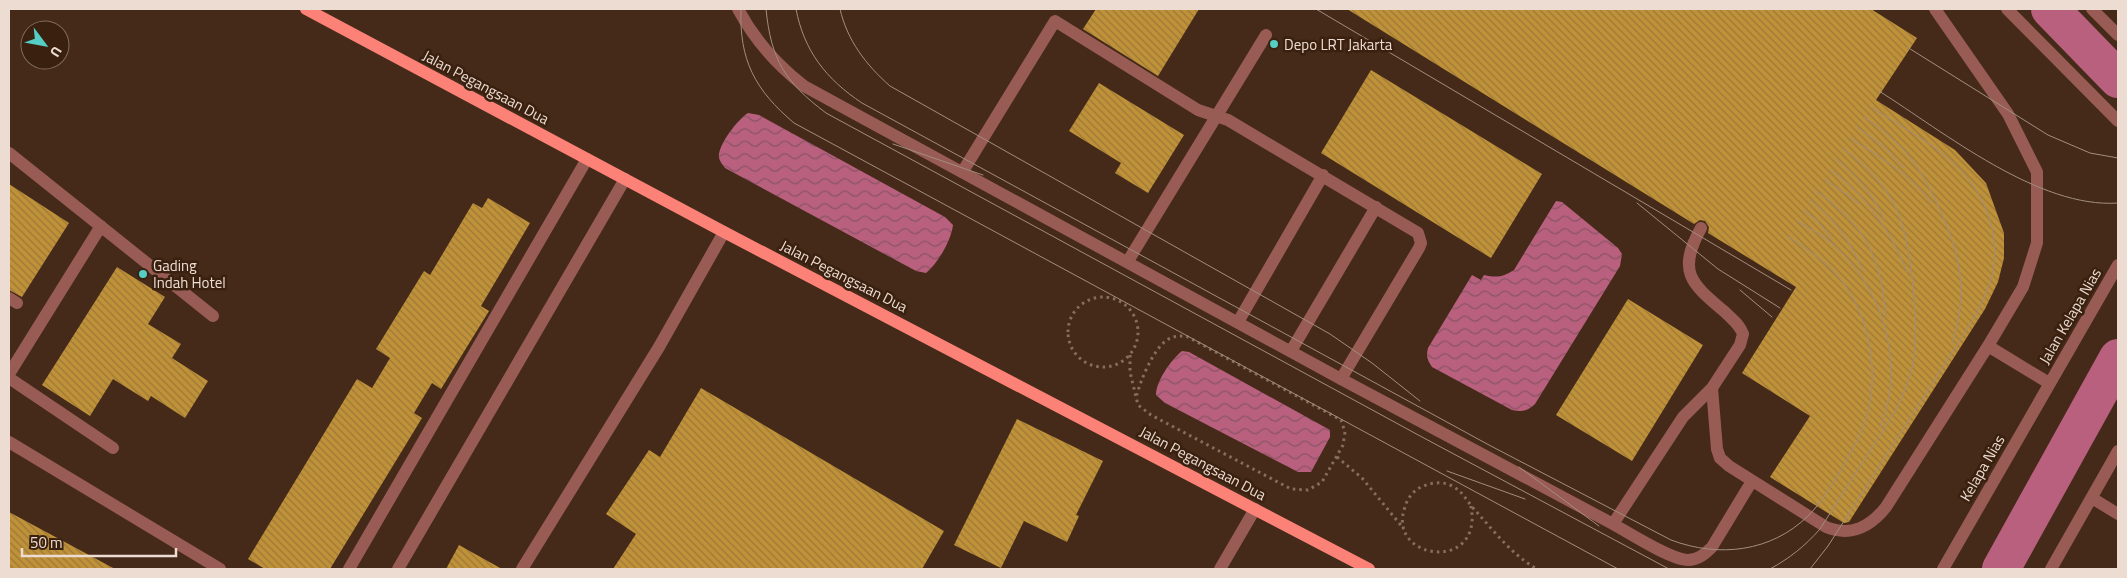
<svg xmlns="http://www.w3.org/2000/svg" width="2127" height="578" viewBox="0 0 2127 578" font-family="'Titillium Web',sans-serif">
  <style>
    .water { fill: url(#water-waves) }
    .lines { fill: none; stroke-linecap: round; stroke-linejoin: round }
    .river { stroke: #b8607e; stroke-width: 38 }
    .building { fill: url(#building-back-hatch) }
    .path { stroke: #856e5f; stroke-width: 3; stroke-dasharray: 2.5 4; stroke-linecap: butt }
    .minor { stroke: #985c55; stroke-width: 12 }
    .major { stroke: #fc8177; stroke-width: 12 }
    .tram { stroke: #a28d7f; stroke-width: 1 }
    .poi-dot { fill: #55cec5; stroke: #3a200f; stroke-width: 2 }
    .labels { text-anchor: middle; dominant-baseline: central; stroke-width: 5; stroke-linejoin: round; paint-order: stroke }
    .poi-label { font-size: 15px; fill: #eddcd1; stroke: #3a200f; text-anchor: start }
    .street-label { font-size: 15px; fill: #eddcd1; stroke: #3a200f }
  </style>
  <defs>
    <pattern id="water-waves" width="16" height="10" patternUnits="userSpaceOnUse" patternTransform="scale(1.25)"><rect width="16" height="10" fill="#b8607e"/><path d="M0 5q4-4 8 0t8 0" fill="none" stroke="#8b5465"/></pattern>
    <pattern id="building-back-hatch" width="6" height="6" patternUnits="userSpaceOnUse" patternTransform="scale(1.25)"><rect width="6" height="6" fill="#bf9138"/><path d="M-1 5l2 2M0 0l6 6M5-1l2 2" fill="none" stroke="#9b793a"/></pattern>
  </defs>
  <rect width="100%" height="100%" fill="#452a19"/>
  <path class="water" d="M748,113L759,115L945,217L953,225C951,241 938,263 926,273L916,271L725,168C723,165 720,162 719,158C717,146 738,119 748,113Z
    M1556,201L1562,202L1618,248L1622,254L1620,266L1535,404C1528,411 1522,412 1512,410L1432,367C1427,360 1426,356 1428,348L1472,275L1481,280L1484,275C1497,278 1503,277 1514,270Z
    M1182,351L1189,352L1330,430V437L1311,472H1298L1165,403L1156,395C1156,381 1171,360 1182,351Z"/>
  <g class="lines">
    <path class="river" d="M2050,9L2118,79
      M2001,569L2118,358"/>
  </g>
  <path class="building" d="M1096,9H1199L1158,76L1083,29Z
    M1347,9H1871L1917,38L1876,100L1955,150L1986,183L2004,233V258L1998,282L1985,309L1849,522L1844,523L1770,477L1810,416L1742,373L1796,287L1708,233L1709,227L1705,221L1700,220L1694,224Z
    M1371,70L1542,174L1491,258L1321,153Z
    M1099,83L1184,135L1148,193L1115,173L1121,163L1069,131Z
    M9,184L69,223L22,297L9,290Z
    M488,198L530,223L481,306L489,311L441,389L432,383L414,413L422,418L330,569H265L248,559L357,379L372,388L390,358L376,349L424,271L430,275L473,203L482,208Z
    M117,267L165,297L148,324L181,344L172,358L208,381L185,418L151,396L148,401L113,379L90,416L42,385Z
    M1628,299L1703,345L1632,461L1556,415Z
    M701,388L944,531L922,569H613L636,534L606,514L649,450L660,457Z
    M1017,419L1103,461L1076,515L1079,516L1067,542L1024,521L1001,568L954,545Z
    M9,512L115,569H9Z
    M459,545L502,569H446Z"/>
  <g class="lines">
    <path class="path" d="M1068 332a35 35 0 1 1 70 0a35 35 0 1 1-70 0Z
      M1130,355V372L1138,405L1151,415L1291,489L1308,490L1322,482L1343,445L1345,432L1341,420L1186,336C1179,336 1173,336 1167,340C1154,348 1140,381 1137,395
      M1337,457L1362,478L1404,529
      M1471,506C1471,510 1473,516 1472,521C1469,571 1387,556 1405,507C1407,499 1413,491 1421,487C1430,483 1441,481 1450,485C1462,490 1466,500 1474,509C1493,530 1512,555 1537,569"/>
    <path class="minor" d="M738,9C754,39 777,65 804,86L1341,379L1613,524L1683,417L1712,388
      M2007,9L2118,121
      M2092,9L2118,35
      M9,153L213,316
      M963,171L1055,21L1198,110L1228,120L1418,233L1421,243L1419,248L1341,379
      M1701,228C1676,273 1692,284 1726,313C1733,320 1740,325 1743,334L1740,345L1712,388L1717,449L1720,458L1729,466L1826,527C1851,537 1870,527 1886,507L1988,346L2023,287L2037,243V172L2008,114L1935,9
      M1128,261L1266,35
      M9,298L17,303
      M1238,322L1323,175
      M1988,346L2049,383
      M1291,351L1376,207
      M9,374L101,226
      M9,378L113,448
      M9,442L220,569
      M2092,498L2118,514
      M1613,524C1629,533 1671,560 1688,560C1698,560 1705,554 1712,547L1752,481
      M349,569L587,159
      M398,569L625,179
      M522,569L659,347L724,232
      M1220,569L1255,509
      M1943,569L2118,265
      M2051,569L2118,451"/>
    <path class="major" d="M306,9L724,232L1369,569"/>
    <path class="tram" d="M741,9C739,60 755,90 794,123L1618,569
      M766,9C771,60 785,82 826,113L1422,437L1669,569
      M796,9C804,51 826,79 862,103L1489,445L1671,540C1719,558 1771,552 1808,516C1821,503 1830,488 1839,473C1850,455 1860,438 1866,418C1880,374 1870,318 1842,281C1827,262 1807,249 1787,236
      M840,9C847,40 866,65 890,86L1330,334L1372,363L1420,401
      M1316,9L1791,290
      M1907,47L2048,135L2090,153L2118,158
      M1879,91C1944,132 2039,209 2118,203
      M1864,117C1877,126 1891,136 1902,148C1929,177 1961,247 1961,287C1961,306 1958,325 1952,343
      M1857,127L1888,150L1904,168
      M1850,138C1879,157 1911,174 1931,203
      M893,144L983,175
      M1836,159C1857,176 1873,194 1884,219
      M1830,170C1865,192 1892,234 1907,272
      M1824,179L1860,204
      M1816,191C1867,227 1880,256 1886,316
      M1810,200C1837,221 1849,240 1863,271
      M1637,203L1718,269L1780,308
      M1804,211L1816,219L1832,239
      M1797,221C1810,229 1824,236 1835,246C1884,291 1906,365 1880,428
      M1740,290L1772,317
      M1519,467L1599,526
      M1447,471L1525,499
      M1770,569C1790,558 1805,546 1820,529L1896,410C1903,395 1910,379 1913,363C1919,328 1912,248 1899,215C1888,187 1867,166 1843,149
      M1810,569L1828,546L1976,315C1981,304 1986,294 1990,283C2004,239 1985,189 1950,160C1926,139 1897,124 1871,107"/>
  </g>
  <g class="poi-dot">
    <circle cx="1274" cy="44" r="5"/>
    <circle cx="143" cy="274" r="5"/>
  </g>
  <g class="labels">
    <g class="poi-label">
      <text x="1284" y="44">Depo LRT Jakarta</text>
      <text x="153" y="265">Gading<tspan x="153" dy="17">Indah Hotel</tspan></text>
    </g>
    <g class="street-label">
      <text transform="translate(486 87) rotate(28)">Jalan Pegangsaan Dua</text>
      <text transform="translate(844 276) rotate(27)">Jalan Pegangsaan Dua</text>
      <text transform="translate(2070 316) rotate(-60)">Jalan Kelapa Nias</text>
      <text transform="translate(1203 463) rotate(28)">Jalan Pegangsaan Dua</text>
      <text transform="translate(1982 468) rotate(-60)">Kelapa Nias</text>
    </g>
  </g>
  <rect width="2127" height="578" fill="none" stroke="#eddcd1" stroke-width="20"/>
  <g transform="translate(45 45) rotate(122)"><circle r="24" fill="#3a200f" stroke="#826b5d"/>
  <path d="M0-4L9 19L0 12L-9 19Z" fill="#55cec5"/>
  <text y="-8" font-size="14" font-weight="bold" text-anchor="middle" fill="#eddcd1">U</text>
  </g>
  <path d="M22 548v8h154v-8" fill="none" stroke="#eddcd1" stroke-width="2.5"/>
  <text x="30" y="548" font-size="15" fill="#eddcd1" stroke="#3a200f" stroke-width="4" paint-order="stroke">50 m</text>
</svg>
